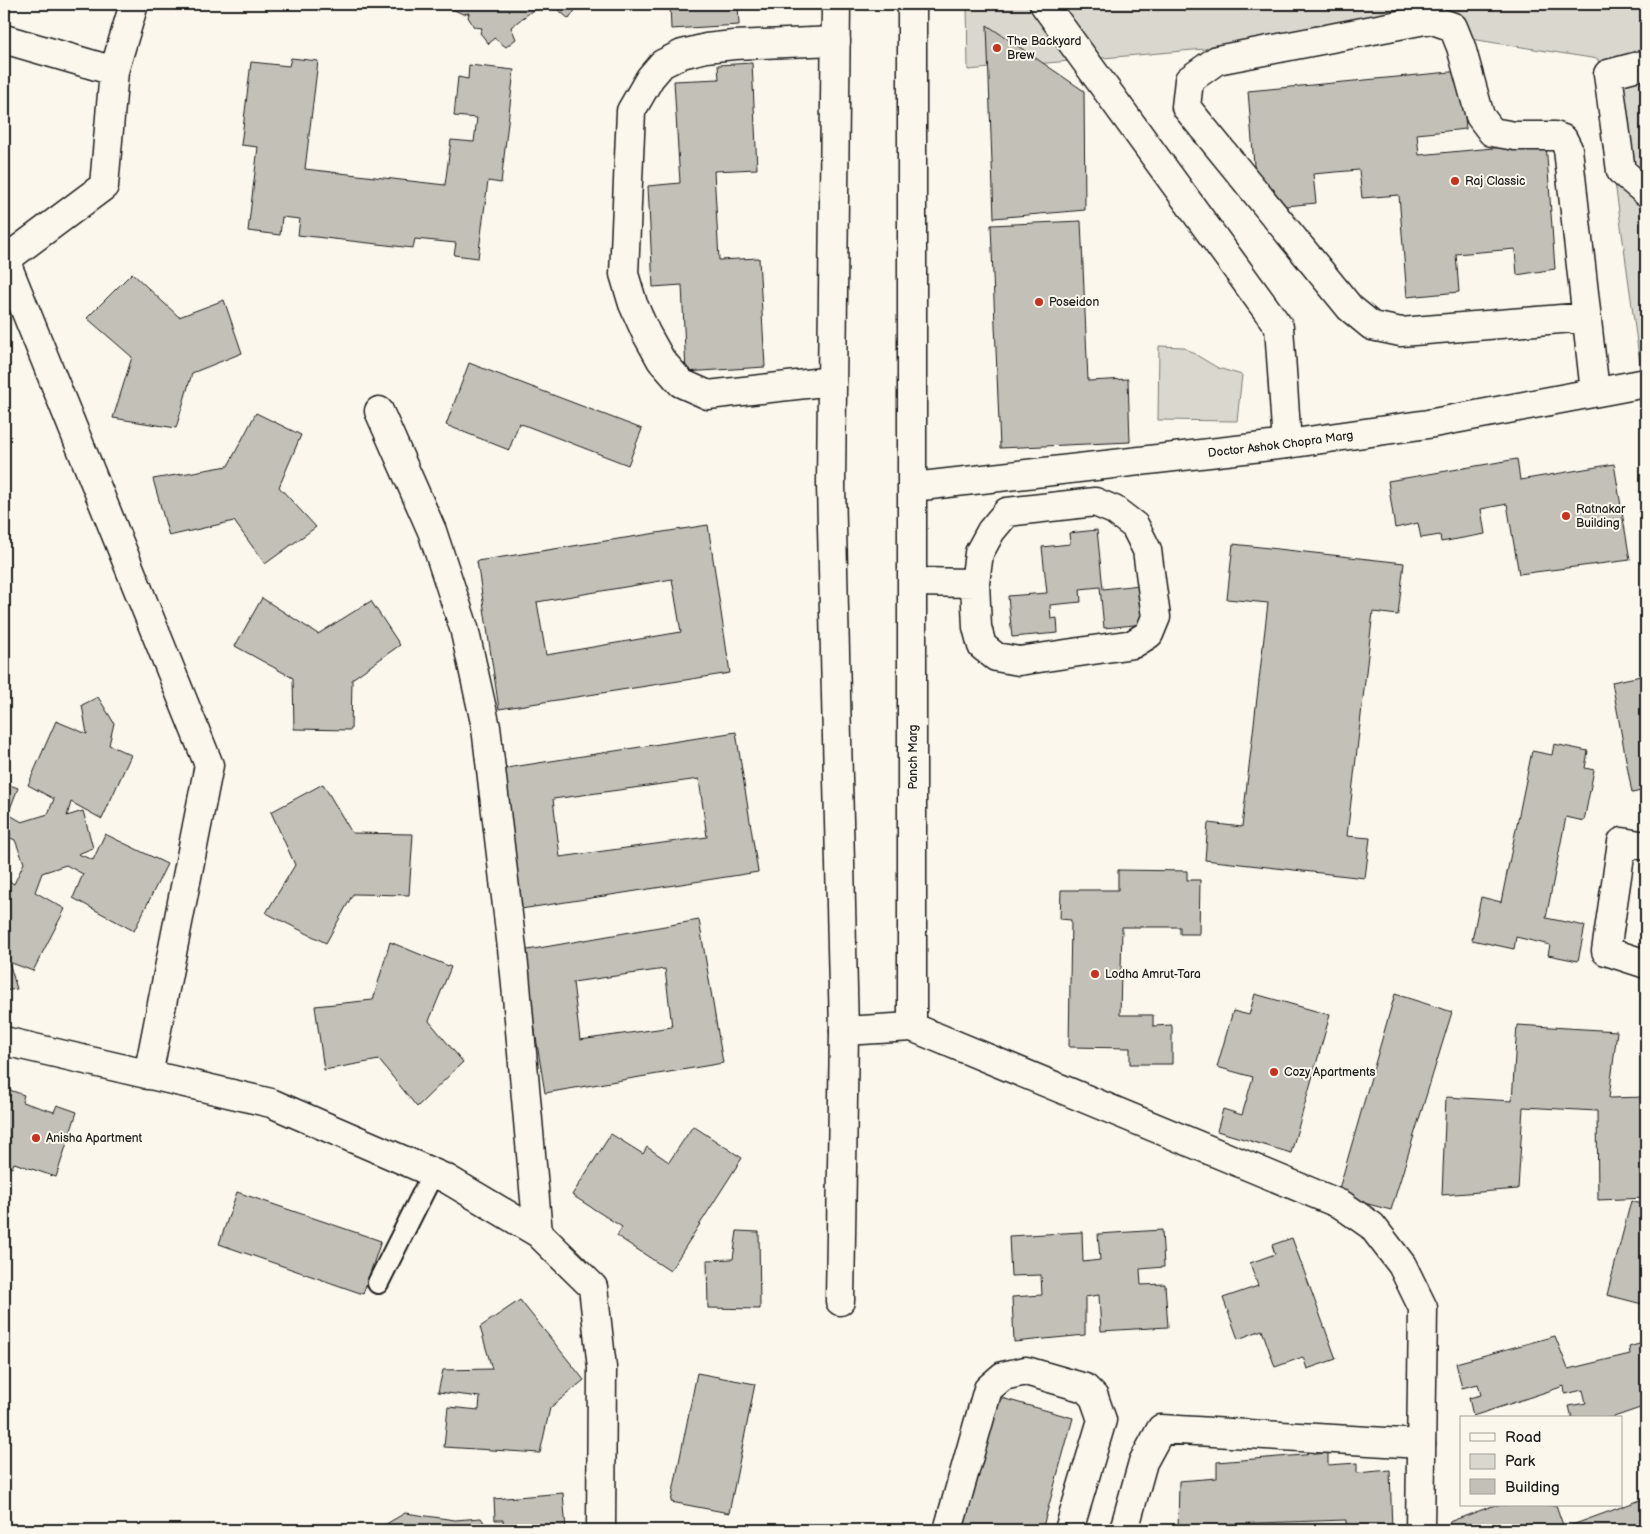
<svg xmlns="http://www.w3.org/2000/svg" width="1650" height="1534" viewBox="0 0 1650 1534" font-family="'Balsamiq Sans',sans-serif">
  <style>
    .green { fill: #dad7ce; stroke: #7b7a75 }
    .building { fill: #c3c0b8; stroke: #1c1c1c; fill-rule: evenodd }
    .lines { fill: none; stroke-linecap: round; stroke-linejoin: round }
    .lane-casing { stroke: #1c1c1c; stroke-width: 24 }
    .street-casing { stroke: #1c1c1c; stroke-width: 31 }
    .secondary-casing { stroke: #1c1c1c; stroke-width: 31 }
    .lane { stroke: #fbf7ec; stroke-width: 20 }
    .street { stroke: #fbf7ec; stroke-width: 28 }
    .secondary { stroke: #fbf7ec; stroke-width: 28 }
    .poi-dot { fill: #c8321e; stroke: #fbf7ec; stroke-width: 2 }
    .labels { text-anchor: middle; dominant-baseline: central; stroke-width: 4; stroke-linejoin: round; paint-order: stroke }
    .poi-label { font-size: 12px; fill: #1c1c1c; stroke: #fbf7ec; text-anchor: start }
    .street-label { font-size: 12px; fill: #1c1c1c; stroke: #fbf7ec }
  </style>
  <rect width="100%" height="100%" fill="#fbf7ec"/>
  <filter id="ink" filterUnits="userSpaceOnUse"><feTurbulence type="fractalNoise" baseFrequency=".02" numOctaves="2"/><feDisplacementMap in="SourceGraphic" scale="10" xChannelSelector="R" yChannelSelector="G"/><feConvolveMatrix kernelMatrix="1 2 1 2 8 2 1 2 1" color-interpolation-filters="sRGB"/></filter>
  <g filter="url(#ink)">
    <path class="green" d="M967,4H1646V385L1643,386L1598,59L1458,37L1453,27L968,70Z
      M1159,346L1183,347L1218,368L1242,375L1237,421L1158,420Z"/>
    <path class="building" d="M441,4H541L511,27L516,39L506,47L494,38L489,44L480,33L482,28L474,27L468,17L469,13L463,14Z
      M551,4H574L576,9L569,19Z
      M670,4H738L739,25L671,29Z
      M987,25L1084,91L1085,210L994,218Z
      M291,58L318,61L305,169L445,185L451,140L474,142L477,118L454,116L458,77L468,79L469,65L514,70L501,183L488,181L478,258L454,255L456,243L415,239L413,248L298,235L300,219L282,217L280,235L248,231L258,147L241,145L251,62L289,66Z
      M752,63L757,169L714,171L719,260L759,258L765,367L686,372L682,285L653,287L648,186L680,183L674,81L719,79L718,65Z
      M1461,71L1466,129L1417,134L1419,155L1546,143L1555,269L1517,275L1515,249L1456,254L1459,292L1407,297L1399,195L1362,198L1359,170L1313,174L1316,203L1276,207L1274,189L1256,190L1248,91Z
      M1081,221L1088,381L1128,379L1130,442L1000,448L991,225Z
      M132,273L179,317L224,300L242,353L192,373L176,428L113,418L132,357L87,318Z
      M469,363L642,429L628,465L519,423L509,450L446,425Z
      M256,413L301,435L279,487L316,527L265,564L234,521L169,536L153,479L228,466Z
      M1517,459L1520,480L1614,464L1630,560L1519,574L1507,504L1481,509L1485,534L1441,542L1440,535L1421,538L1418,523L1395,528L1388,481Z
      M708,525L730,673L499,709L477,561ZM672,579L681,632L546,655L537,602Z
      M1097,530L1103,589L1140,585L1144,624L1104,628L1100,587L1080,589L1081,602L1050,605L1051,619L1057,618L1058,633L1012,637L1008,596L1047,593L1042,547L1070,544L1069,533Z
      M1233,544L1404,563L1398,615L1373,612L1347,836L1370,838L1365,878L1205,860L1208,823L1242,827L1268,603L1227,599Z
      M262,598L318,634L371,601L400,645L352,679L351,730L294,729L293,678L235,646Z
      M1646,675V790L1632,793L1612,682Z
      M98,697L114,723L109,745L131,755L102,819L71,802L67,816L83,811L93,848L78,854L93,860L105,834L167,864L134,931L73,898L83,874L66,865L42,873L35,892L65,909L33,971L9,962L17,989L4,991V878L14,884L24,863L15,840L4,835V783L18,788L8,814L22,822L48,814L54,799L28,785L56,721L87,734L82,705Z
      M736,732L758,872L521,909L500,769ZM699,779L707,837L560,857L553,799Z
      M1554,744L1588,751L1585,768L1594,770L1584,821L1566,817L1546,918L1585,926L1578,961L1548,955L1550,945L1516,937L1514,949L1472,940L1481,897L1501,902L1532,751L1552,755Z
      M323,784L352,833L413,834L409,895L353,894L326,943L266,913L295,865L271,812Z
      M1118,870L1187,871V880H1200L1199,934H1180V927H1122L1120,1015H1153V1026L1172,1025V1064H1130V1048L1069,1047L1071,920L1060,919L1061,890H1118Z
      M699,920L723,1063L545,1093L522,951ZM665,969L672,1027L580,1040L573,982Z
      M390,942L451,967L429,1021L463,1062L417,1107L379,1060L324,1070L315,1006L373,1000Z
      M1255,994L1330,1015L1291,1153L1217,1131L1223,1109L1242,1115L1253,1077L1217,1067L1233,1011L1249,1015Z
      M1395,994L1452,1012L1391,1210L1337,1196Z
      M1517,1025L1617,1031L1609,1098L1646,1097V1198L1598,1200L1597,1111L1523,1107L1518,1189L1442,1195L1446,1097L1512,1101Z
      M4,1088L24,1095L22,1102L54,1112L57,1105L77,1112L56,1177L14,1163L12,1168L4,1165Z
      M693,1126L742,1158L670,1271L617,1236L622,1227L572,1195L611,1134L643,1154L647,1147L669,1162Z
      M237,1192L381,1241L363,1294L219,1244Z
      M1631,1201L1646,1205V1305L1607,1295Z
      M1162,1230L1164,1267L1140,1269L1141,1285L1165,1284L1168,1327L1101,1331L1099,1295L1085,1297V1335L1014,1342L1012,1297L1042,1295L1041,1275L1011,1276L1009,1236L1082,1232L1083,1262L1100,1260L1098,1234Z
      M737,1231L759,1232L760,1309L708,1308L707,1260L733,1259Z
      M1292,1238L1336,1359L1307,1369L1303,1357L1275,1367L1262,1330L1238,1339L1223,1298L1258,1286L1250,1263L1275,1254L1272,1245Z
      M520,1300L584,1380L550,1408L540,1453L444,1447L448,1407L479,1410L480,1397L438,1392L443,1370L492,1369L480,1327Z
      M1555,1336L1568,1369L1630,1354L1629,1347L1646,1342V1406L1611,1418H1572L1569,1406L1586,1403L1583,1390L1565,1394L1564,1386L1473,1416L1469,1398L1481,1395L1478,1384L1462,1388L1456,1363Z
      M697,1373L755,1384L729,1513L671,1502Z
      M998,1397L1073,1418L1042,1530H960Z
      M1328,1453V1465L1357,1463V1473L1390,1470L1392,1530H1346V1520L1230,1524L1229,1530H1178L1179,1481L1217,1478V1462Z
      M563,1493L566,1530H504L503,1520H495L494,1499Z
      M1646,1498V1530H1453L1449,1522L1495,1505H1556L1564,1528Z
      M405,1513L455,1520L481,1518L489,1530H376Z
      M711,1525L727,1530H709Z"/>
    <g class="lines">
      <g class="lane-casing">
        <path id="lane" d="M378,1283L433,1173"/>
      </g>
      <g class="street-casing">
        <path id="street" d="M134,4L114,71L104,186L5,260L209,765L148,1075
          M1044,4L1279,327L1287,444
          M4,39L114,71
          M1646,64L1608,74L1621,171L1646,192
          M1586,317L1401,332L1372,326L1350,308L1186,107L1189,80L1217,60L1430,19L1453,27L1461,47L1480,116L1492,132L1515,136H1555L1563,139L1568,149L1595,392
          M832,381L708,395L681,383L661,360L646,333L633,304L624,274L631,111L650,78L662,64L682,54L706,48L734,45L836,41
          M379,411L432,531L464,628L486,727L515,974L538,1233
          M913,582L975,583L979,553L991,531L1007,512L1095,502L1114,510L1135,526L1147,550L1156,617L1149,634L1133,644L1019,661L996,657L982,646L977,627L975,583
          M1646,846L1622,842L1606,951L1646,964
          M4,1041L271,1103L447,1179L538,1233L593,1287L602,1368L601,1530
          M840,1301L844,1031
          M948,1530L988,1389L1003,1376L1026,1371L1085,1388L1094,1397L1102,1420L1069,1530
          M1124,1530L1143,1462L1161,1429L1421,1444"/>
      </g>
      <g class="secondary-casing">
        <g id="secondary">
          <path d="M836,4L831,485L844,1031L912,1027L1342,1205L1372,1226L1402,1265L1423,1308L1420,1530"/>
          <path id="s1" d="M913,487L1287,444L1428,424L1646,383"/>
          <path d="M912,1027V4"/>
        </g>
      </g>
      <use href="#lane" class="lane"/>
      <use href="#street" class="street"/>
      <use href="#secondary" class="secondary"/>
    </g>
  </g>
  <g class="poi-dot">
    <circle cx="997" cy="48" r="5"/>
    <circle cx="1455" cy="181" r="5"/>
    <circle cx="1039" cy="302" r="5"/>
    <circle cx="1566" cy="516" r="5"/>
    <circle cx="1095" cy="974" r="5"/>
    <circle cx="1274" cy="1072" r="5"/>
    <circle cx="36" cy="1138" r="5"/>
  </g>
  <g class="labels">
    <g class="poi-label">
      <text x="1007" y="41">The Backyard<tspan x="1007" dy="14">Brew</tspan></text>
      <text x="1465" y="181">Raj Classic</text>
      <text x="1049" y="302">Poseidon</text>
      <text x="1576" y="509">Ratnakar<tspan x="1576" dy="14">Building</tspan></text>
      <text x="1105" y="974">Lodha Amrut-Tara</text>
      <text x="1284" y="1072">Cozy Apartments</text>
      <text x="46" y="1138">Anisha Apartment</text>
    </g>
    <g class="street-label">
      <text stroke="none"><textPath href="#s1" startOffset="370">Doctor Ashok Chopra Marg</textPath></text>
      <text transform="translate(913 757) rotate(-90)">Panch Marg</text>
    </g>
  </g>
  <rect width="1650" height="1534" fill="none" stroke="#fbf7ec" stroke-width="20"/>
  <rect x="10" y="10" width="1630" height="1514" fill="none" stroke="#1c1c1c" stroke-width="2" filter="url(#ink)"/>
  <rect x="1460" y="1416" width="162" height="90" fill="#fbf7ec" stroke="#a29f99"/>
  <rect x="1470" y="1433" width="25" height="8" fill="#fbf7ec" stroke="#a29f99"/>
  <text x="1505" y="1442" font-size="15" fill="#1c1c1c">Road</text>
  <rect x="1470" y="1454" width="25" height="15" fill="#dad7ce" stroke="#a29f99"/>
  <text x="1505" y="1466" font-size="15" fill="#1c1c1c">Park</text>
  <rect x="1470" y="1479" width="25" height="15" fill="#c3c0b8" stroke="#a29f99"/>
  <text x="1505" y="1492" font-size="15" fill="#1c1c1c">Building</text>
</svg>
